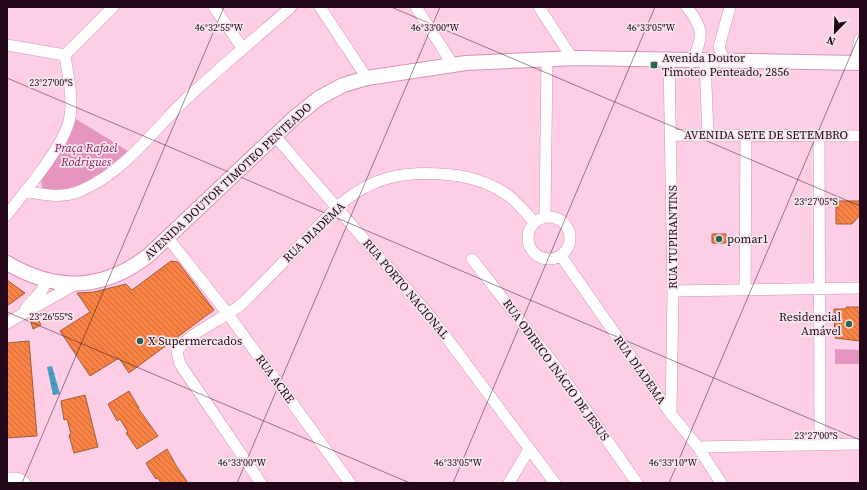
<svg xmlns="http://www.w3.org/2000/svg" width="867" height="490" viewBox="0 0 867 490" font-family="'Source Serif 4',serif">
	<defs>
		<pattern id="water-waves" width="16" height="10" patternUnits="userSpaceOnUse"><rect width="16" height="10" fill="#469ec0"/><path d="M0 5q4-4 8 0t8 0" fill="none" stroke="#3a7f9b"/></pattern>
		<pattern id="building-back-hatch" width="6" height="6" patternUnits="userSpaceOnUse"><rect width="6" height="6" fill="#f98345"/><path d="M-1 5l2 2M0 0l6 6M5-1l2 2" fill="none" stroke="#c96939"/></pattern>
	</defs>
	<rect width="100%" height="100%" fill="#fdcee6"/>
	<path fill="#e694c0" d="M76 119 128 151C104 172 76 196 42 188L41 180 69 139Z
		M835 349 860 350V364H835Z"/>
	<path fill="url(#water-waves)" d="M52 366 60 394 53 395 47 367Z"/>
	<path fill="url(#building-back-hatch)" stroke="#a15d3a" d="M836 201H860V215L852 224H836Z
		M712 234H726V243H712Z
		M171 261 178 262 214 310 129 373 119 358 90 376 60 331 90 312 77 293 94 292 126 284 132 290Z
		M7 280 25 293 7 306Z
		M846 307H860V341L835 338 834 309H846Z
		M36 315 41 325 33 329 30 319Z
		M29 341 37 436 7 438V343Z
		M129 391 139 408H138L158 436 137 449 126 433 128 432 120 419 117 421 108 404Z
		M85 395 98 447 74 453 69 435 71 434 67 419 64 420 61 401Z
		M167 449 177 467 188 483H161L158 478 156 479 150 470 146 463Z"/>
	<g fill="none" stroke-linecap="round" stroke-linejoin="round">
		<defs>
			<path id="minor" d="M214 7 243 49
				M320 7 367 78
				M416 7 453 65
				M539 7 572 58
				M687 7C703 28 704 36 693 59
				M7 45 65 55
				M65 55 113 7
				M669 59 673 291 671 414
				M705 60 708 135
				M724 60 719 47 730 7
				M855 63 860 39
				M672 135 860 136
				M275 136 431 317 555 483
				M819 136 820 444
				M25 191C45 195 63 199 82 190 123 173 152 132 184 101 219 68 256 38 291 7
				M7 215C25 191 59 152 68 125 75 103 68 77 65 55
				M545 216 547 59
				M528 238a21 21 0 1 1 42 0a21 21 0 1 1-42 0Z
				M168 238 228 314 350 483
				M561 256 671 414 698 447 721 483
				M472 259 551 360 637 483
				M745 289 746 135
				M673 291 860 288
				M25 310C30 300 48 291 44 280
				M7 323 74 285
				M698 447 860 444
				M7 478C14 478 20 477 25 483
				M261 483 180 364 177 352C185 334 227 318 244 302 267 279 289 256 312 233 327 217 342 200 362 189 385 175 414 172 441 174 465 175 489 182 509 196 518 203 526 213 534 222
				M509 483 529 449"/>
			<path id="major" d="M7 263C56 292 103 291 149 255L295 117 319 98 343 85 367 78 466 63 577 58 860 63"/>
		</defs>
		<use href="#minor" stroke="#d990b7" stroke-width="12"/>
		<use href="#major" stroke="#d990b7" stroke-width="16"/>
		<use href="#minor" stroke="#fff" stroke-width="11"/>
		<use href="#major" stroke="#fff" stroke-width="14"/>
	</g>
	<path fill="none" stroke="#210717" stroke-width="1" stroke-opacity="0.45" d="M391 7 860 206M7 10 8 7M7 78 860 440M7 312 410 483M22 483 224 7M237 483 440 7M453 483 655 7M669 483 860 33"/>
	<g fill="#29654f" stroke="#f6e6ed" stroke-width="1.5">
		<rect x="650" y="61" width="8" height="8" rx="2"/>
		<circle cx="719" cy="239" r="4"/>
		<circle cx="849" cy="324" r="4"/>
		<circle cx="140" cy="341" r="4"/>
	</g>
	<g text-anchor="middle" stroke-width="3.5" stroke-linejoin="round" paint-order="stroke">
		<g font-size="12" fill="#210717" stroke="#f6e6ed" text-anchor="start">
			<text x="662" y="62">Avenida Doutor<tspan x="662" dy="14">Timoteo Penteado, 2856</tspan></text>
			<text x="727" y="243">pomar1</text>
			<text x="841" y="321" text-anchor="end">Residencial<tspan x="841" dy="14">Amável</tspan></text>
			<text x="148" y="345">X Supermercados</text>
		</g>
		<g font-size="12" fill="#210717" stroke="#f6e6ed">
			<text x="766" y="139">AVENIDA SETE DE SETEMBRO</text>
			<text transform="translate(228 181) rotate(-43)" y="4">AVENIDA DOUTOR TIMOTEO PENTEADO</text>
			<text transform="translate(314 232) rotate(-44)" y="4">RUA DIADEMA</text>
			<text transform="translate(673 237) rotate(-90)" y="4">RUA TUPIRANTINS</text>
			<text transform="translate(406 289) rotate(50)" y="4">RUA PORTO NACIONAL</text>
			<text transform="translate(556 370) rotate(54)" y="4">RUA ODIRICO INÁCIO DE JESUS</text>
			<text transform="translate(640 370) rotate(55)" y="4">RUA DIADEMA</text>
			<text transform="translate(275 379) rotate(54)" y="4">RUA ACRE</text>
		</g>
		<g font-size="12" font-style="italic" fill="#881f62" stroke="#f6e6ed">
			<text x="86" y="152">Praça Rafael<tspan x="86" dy="14">Rodrigues</tspan></text>
		</g>
	</g>
	<g font-size="10" text-anchor="middle" fill="#210717" stroke="#f6e6ed" stroke-width="3.5" stroke-linejoin="round" paint-order="stroke">
		<text x="219" y="31">46°32'55"W</text>
		<text x="435" y="31">46°33'00"W</text>
		<text x="651" y="31">46°33'05"W</text>
		<text x="51" y="86">23°27'00"S</text>
		<text x="816" y="205">23°27'05"S</text>
		<text x="51" y="320">23°26'55"S</text>
		<text x="816" y="439">23°27'00"S</text>
		<text x="242" y="466">46°33'00"W</text>
		<text x="458" y="466">46°33'05"W</text>
		<text x="673" y="466">46°33'10"W</text>
	</g>
	<rect width="867" height="490" fill="none" stroke="#210717" stroke-width="16"/>
	<g transform="translate(835 32) rotate(203)" stroke="#f6e6ed" stroke-width="3" paint-order="stroke">
	<path d="M0-3L7 15L0 10L-7 15Z" fill="#210717"/>
	<text y="-6" font-size="11" font-weight="bold" text-anchor="middle" fill="#210717">N</text>
	</g>
</svg>
